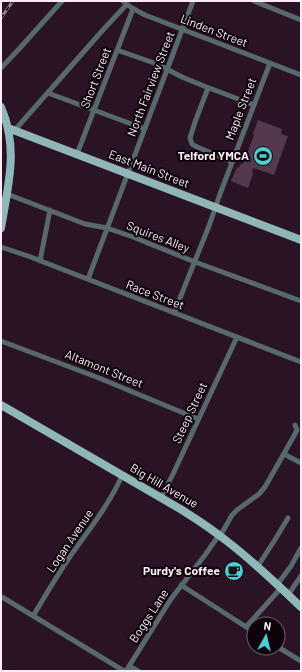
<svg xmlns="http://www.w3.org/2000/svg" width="302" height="672" viewBox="0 0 302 672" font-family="Barlow,sans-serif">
	<rect width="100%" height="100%" fill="#2b1326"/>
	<path fill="#54384d" d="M258 120 282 129 281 134 288 136 274 175 253 168 252 172 253 173 248 188 231 181 237 167 239 168 241 163 243 164 254 135 253 134Z"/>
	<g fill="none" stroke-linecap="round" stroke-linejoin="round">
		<path stroke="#57696a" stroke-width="5" d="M123 1 132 8 145 15 301 75
			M254 1 301 20
			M117 50 157 64 182 77 204 86 254 105
			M1 68 19 49 62 1
			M208 88 195 122 190 138 192 144 195 146 232 162
			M48 93 145 129
			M14 131 102 31 127 4
			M77 154 133 9
			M7 194 85 224 107 228 133 237 195 262 301 301
			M1 247 28 256 301 362
			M40 261 50 210
			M88 279 193 1
			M174 313 209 226 220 194 270 63
			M1 341 99 378 198 419
			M284 454 301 463
			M161 498 173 474 237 337
			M258 566 276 538 288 518
			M181 585 254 632
			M277 585 291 566 301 548
			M288 595 301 576
			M2 597 124 671
			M33 616C47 593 60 570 76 548 93 525 110 502 122 476
			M246 627 281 588
			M278 647 301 661
			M129 666 138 671
			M126 671 171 599 205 555 219 535 223 531 232 515 237 510 259 494 265 487 295 434 297 430 295 425"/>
		<path stroke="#90b7b8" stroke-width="8" d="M1 107C19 149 8 185 1 228
			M8 128 301 240
			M1 405 182 510C198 520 213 530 228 542 254 562 277 584 301 607"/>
		<defs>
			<path id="rail" d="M1 18 13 1"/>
		</defs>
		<use href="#rail" stroke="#998594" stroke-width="3"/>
		<use href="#rail" stroke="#0d040b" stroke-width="1.5" stroke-dasharray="4.5" stroke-linecap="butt"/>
	</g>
	<defs>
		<symbol id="stadium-disc" viewBox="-11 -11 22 22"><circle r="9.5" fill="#51ccd2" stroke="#0d040b"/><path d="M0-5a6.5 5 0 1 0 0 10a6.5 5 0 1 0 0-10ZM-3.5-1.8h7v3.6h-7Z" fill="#111"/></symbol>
		<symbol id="cafe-disc" viewBox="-11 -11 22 22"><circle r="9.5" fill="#51ccd2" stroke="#0d040b"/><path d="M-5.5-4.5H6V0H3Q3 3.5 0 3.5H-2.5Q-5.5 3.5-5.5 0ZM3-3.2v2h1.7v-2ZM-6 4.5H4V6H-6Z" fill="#111"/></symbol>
	</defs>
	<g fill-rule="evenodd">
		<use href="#stadium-disc" x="252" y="145" width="22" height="22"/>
		<use href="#cafe-disc" x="223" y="560" width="22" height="22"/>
	</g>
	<g text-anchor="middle" stroke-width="4" stroke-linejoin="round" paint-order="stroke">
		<g font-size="12" fill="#fdecf8" stroke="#0d040b">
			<text transform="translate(214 31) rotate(21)" y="4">Linden Street</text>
			<text transform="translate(96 78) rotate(-69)" y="4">Short Street</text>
			<text transform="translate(151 84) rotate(-69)" y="4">North Fairview Street</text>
			<text transform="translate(241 109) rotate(-69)" y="4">Maple Street</text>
			<text transform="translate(149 169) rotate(21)" y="4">East Main Street</text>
			<text transform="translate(158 237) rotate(21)" y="4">Squires Alley</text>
			<text transform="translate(155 295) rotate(21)" y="4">Race Street</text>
			<text transform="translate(104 369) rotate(22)" y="4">Altamont Street</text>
			<text transform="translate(190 413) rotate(-65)" y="4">Steep Street</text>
			<text transform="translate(164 486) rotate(30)" y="4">Big Hill Avenue</text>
			<text transform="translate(70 541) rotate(-56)" y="4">Logan Avenue</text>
			<text transform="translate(149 616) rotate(-57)" y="4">Boggs Lane</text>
		</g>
		<g font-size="12" font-weight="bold" fill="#fdecf8" stroke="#0d040b" text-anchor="end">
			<text x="249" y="160">Telford YMCA</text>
			<text x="220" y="575">Purdy's Coffee</text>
		</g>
	</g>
	<rect width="302" height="672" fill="none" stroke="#fdecf8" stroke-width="4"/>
	<g transform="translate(266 636) rotate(8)"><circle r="19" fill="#0d040b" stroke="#6d616a"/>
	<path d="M0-3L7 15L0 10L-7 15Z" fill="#51ccd2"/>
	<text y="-6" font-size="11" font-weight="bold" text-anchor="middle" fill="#fdecf8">N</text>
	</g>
</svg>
